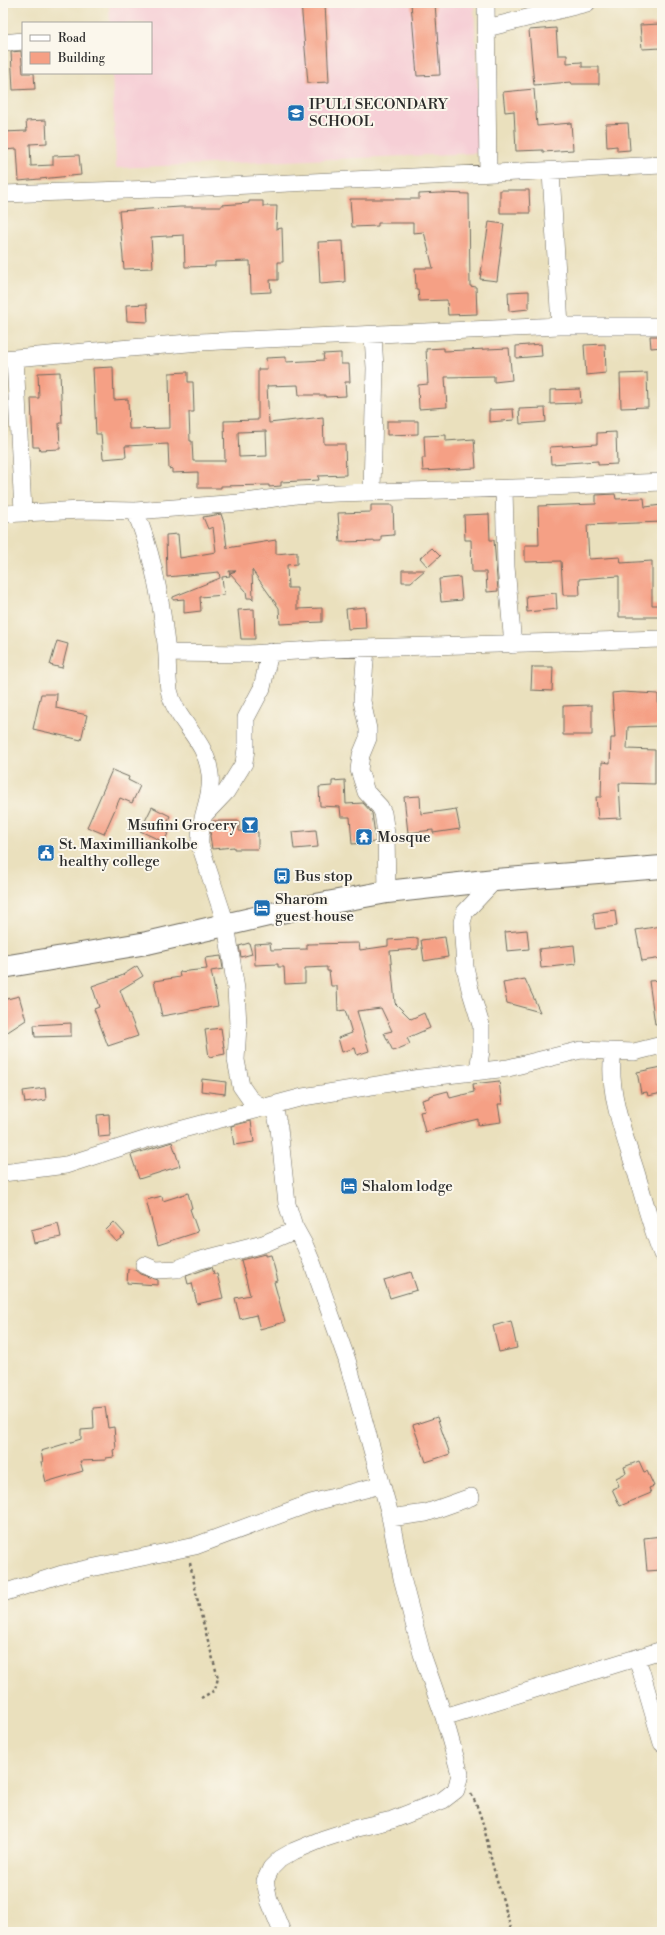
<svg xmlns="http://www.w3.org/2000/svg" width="665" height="1935" viewBox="0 0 665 1935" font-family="'Libre Bodoni',serif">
	<rect width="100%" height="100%" fill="#fbf7ec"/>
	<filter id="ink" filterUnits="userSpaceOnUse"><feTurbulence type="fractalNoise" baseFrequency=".025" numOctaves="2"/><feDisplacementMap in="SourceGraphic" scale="8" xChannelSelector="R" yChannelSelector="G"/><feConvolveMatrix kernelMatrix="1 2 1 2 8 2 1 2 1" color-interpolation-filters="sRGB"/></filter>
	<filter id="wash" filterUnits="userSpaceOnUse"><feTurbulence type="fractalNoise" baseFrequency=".012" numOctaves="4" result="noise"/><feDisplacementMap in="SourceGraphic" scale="16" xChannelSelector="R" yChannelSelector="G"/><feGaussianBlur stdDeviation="0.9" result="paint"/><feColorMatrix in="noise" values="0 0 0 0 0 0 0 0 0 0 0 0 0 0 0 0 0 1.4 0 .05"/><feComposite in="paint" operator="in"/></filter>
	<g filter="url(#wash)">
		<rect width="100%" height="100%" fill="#eae0bd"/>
		<path fill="#f6cfd6" d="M109 3H474L480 153 116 168 112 73H151V23H110Z"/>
		<g id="blocks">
			<path fill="#f5a085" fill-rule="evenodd" d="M301 3H325L329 82 308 83Z
				M411 3H435L440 75 417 76Z
				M660 24 661 48 642 49 640 25Z
				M556 28 558 55H567V63L582 62V67H599V84H571V82L534 85 529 30Z
				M21 51 23 73H34L35 89 13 90 11 52Z
				M534 89 537 126 571 123 573 150 543 152V150L516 151 514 111 505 112 503 92Z
				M46 120 47 143 30 144 31 166 53 165V156L79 155 81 175 19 181 17 149 3 150V132L27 131 26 121Z
				M628 123 630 150 617 151V146L607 147 606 124Z
				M500 190H529L530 213H500Z
				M440 193 469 194 470 286 476 287 477 314 448 315 447 300 419 301 418 289H416L415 268H433L424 232 413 233V223H378V226L352 227 350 199H419V194Z
				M249 201H263V206H277L276 229 282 228 283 262H278V280H270L271 292 251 293 250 261 215 262V266L185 267 184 235 151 237 153 268 124 269 119 211 180 207H221V205L249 203Z
				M489 222 504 224 497 281 480 279Z
				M343 241 345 282 320 284 318 242Z
				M529 291V309L509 311 508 292Z
				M147 304 148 322 127 321 126 305Z
				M650 336H662V347L651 348Z
				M541 344 542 356 516 358V346Z
				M605 344 606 373 586 375 584 345Z
				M444 348V351L509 348 512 380 494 382V376L445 377 447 407 419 409 418 385 428 384 426 349Z
				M341 353V364H349L350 382H345L346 396 325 397V395H299L298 385 267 386 269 423 323 417 324 444H345L346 475 318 476 319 480 281 482V486L269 487V485L221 486V488H198V472L172 473V468L169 469 168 444 125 446 126 457 103 459 101 434H96L93 368 113 367 114 400 128 399 129 429 170 428 169 373 188 372V382H193L194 412H189L190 441H192L193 461H225L224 421 258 420V369H267L266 358 286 357V362L324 360 323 354ZM266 431 267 456 239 457 238 432Z
				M60 372 62 423H59L60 449 40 450 39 447H33L31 398H39L38 373Z
				M647 373 648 407 621 408 620 374Z
				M580 389 581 403 550 404V390Z
				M545 408 546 422 520 424 519 409Z
				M513 409 514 420 489 422V410Z
				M387 421H418V434L387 435Z
				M616 432 617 464 598 465V461L551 464 550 447 597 444V433Z
				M446 435V441L474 439 476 468 423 471 422 458H425L424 436Z
				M615 494 616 499 644 498 645 507 662 505V522L587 525 589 559 620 557 621 563 652 561V605H662V617H619V576L579 579 580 595H563L561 561 525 562V545H539L538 506 596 504V495Z
				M371 505H393L394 535 381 536V541L340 542 338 513 371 512Z
				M221 514 224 523 227 548 276 540V554L297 552V564L287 565 288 588H297V609L322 608V622L280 624 279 608 252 570 253 600 251 598H247L246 591 230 573 236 571H229L230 576 222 577 224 595 200 597 201 611 184 613V599L173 600V597L220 578 219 572 167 577 166 535 178 534 180 558 216 552 213 527 208 529 203 517Z
				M489 514 490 540H494L498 591 487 592 486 572H472L471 540H465L464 515Z
				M432 548 440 556 428 567 420 558Z
				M402 570H425L411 582H402Z
				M460 577 462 600 441 602 439 579Z
				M556 593 557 609 527 612 526 596Z
				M365 607 366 628 348 629 346 609Z
				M254 609 255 639H241L238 610Z
				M57 641 68 644 62 668 50 665Z
				M532 667H553L552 691 531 690Z
				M622 692 658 694 659 726 628 727 627 749 655 750V784L619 783 621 818 598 819 596 797H601L602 762 610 763 611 738H615L612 693Z
				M41 694H57L56 708 87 715 81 740 33 729Z
				M592 705V735H563V706Z
				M112 770 129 777 128 780 140 786 132 803 120 798 104 834 87 827Z
				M345 780 346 804 363 803 372 813 376 842 352 844 350 817H341L340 807 320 806 319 787 332 786V781Z
				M420 796 421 814 456 809 460 829 433 833V830L408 833 404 797Z
				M152 807 170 816 165 827 170 829 164 842 140 831Z
				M213 821H239V831L258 832V849H234V847L212 849 210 836Z
				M316 830 318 847 294 849 292 832Z
				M615 910 617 926 595 929 593 913Z
				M661 926 662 958 642 961 636 930Z
				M527 930 529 949 507 951 505 932Z
				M445 937 448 957 424 961 421 940Z
				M418 938V949L390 951 395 1003 411 1019 424 1013 430 1028 407 1038 410 1044 393 1051 384 1033 392 1031 381 1008 357 1011 369 1051 357 1055 355 1048 342 1052 338 1038 352 1033 345 1010 338 1011 337 986H331L329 971H327V967L305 968V983L285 984 284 967H278V964L255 965 254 944 270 943 271 950 307 949V944L359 943 360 950 388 946V940Z
				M249 943 252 954 241 957 239 946Z
				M574 945 576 964 541 968 539 949Z
				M221 956 223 969 211 971 218 1006 162 1016 154 981 180 977 179 972 207 969 205 958Z
				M137 966 143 976 120 990 138 1036 108 1046 94 1009 99 1007 92 986 121 976Z
				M525 979 540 1012 507 1003 503 983Z
				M662 980V1023L655 1024 649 981Z
				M19 996 26 1020 3 1035V1000Z
				M71 1023V1036L35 1037 34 1025Z
				M221 1028 225 1054 209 1057 205 1030Z
				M662 1067V1093L648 1096 647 1092 641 1093 637 1072Z
				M202 1079 226 1082 225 1094 201 1091Z
				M499 1081 502 1104H498L501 1122 478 1125V1119L425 1132 420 1112 425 1111 422 1100 429 1098V1096L448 1091 450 1098 474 1092 473 1084Z
				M45 1088 46 1100 25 1103 23 1091Z
				M109 1114 110 1136 99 1137 97 1115Z
				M251 1121 254 1142 234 1145 231 1126Z
				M172 1142 180 1166 139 1179 131 1155Z
				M188 1193 192 1208 190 1209 198 1232 158 1245 146 1200 162 1196 163 1201Z
				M114 1222 125 1234 116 1241 106 1230Z
				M58 1223 61 1237 34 1243 31 1230Z
				M265 1254V1256L271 1255 278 1281 274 1282 285 1322 260 1329 256 1315 240 1319 235 1298 250 1295 241 1260Z
				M212 1267 214 1274H217L223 1298 197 1304 192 1283 188 1284 186 1276Z
				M128 1269 135 1270 140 1274 158 1280V1285L127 1283Z
				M411 1272 417 1290 390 1298 384 1280Z
				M511 1321 517 1348 499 1352 493 1326Z
				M105 1407 108 1428 114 1427 116 1449 113 1450 114 1457 106 1458V1460L80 1461 83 1471 46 1482 41 1462H43L41 1451 81 1439V1430L94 1429 93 1408Z
				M437 1417 450 1454 426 1462 413 1425Z
				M639 1461 644 1472 647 1471 654 1486 649 1488 651 1493 620 1506 612 1489 619 1486 616 1478 626 1473 624 1467Z
				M662 1536V1570L647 1571 644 1538Z"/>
		</g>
	</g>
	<g filter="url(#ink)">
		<use href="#blocks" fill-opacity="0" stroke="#6e6a5e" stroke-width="1"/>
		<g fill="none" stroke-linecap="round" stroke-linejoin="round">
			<defs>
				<path id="street" d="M486 3 488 173
					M487 28 587 3
					M3 43 23 41
					M551 172 560 326
					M3 194 186 188 662 165
					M3 359 200 342 560 326H662
					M15 359 23 511
					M504 489 506 567 513 645
					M372 491 375 368 373 336
					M135 511C153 553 161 599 166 644 168 659 167 675 169 690 176 723 206 738 210 774 213 798 198 820 200 845L226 924 236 989 238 1025 236 1060 241 1086 250 1099 257 1104 273 1110 276 1115 279 1128 287 1204 294 1226 305 1246 313 1265 347 1360 389 1511 402 1578 422 1654 444 1717 460 1774 456 1790 443 1800 392 1820 357 1828 323 1839 294 1851 280 1859 271 1868 265 1881 269 1900 282 1932
					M3 514 82 510 135 511 239 503 296 495 337 493 550 487 662 482
					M366 648 362 701 368 729V738L361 755 359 770 366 792 380 807 383 813 386 833 387 892
					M167 653 249 654 329 649 662 639
					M205 814 226 792 244 763 246 749V718L262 688 270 652
					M613 1052C607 1092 624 1134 636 1172 644 1199 651 1227 662 1254
					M478 1070 481 1051V1025L470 989 465 967 462 922 465 912 495 880
					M3 1173 66 1165 153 1137 303 1097 421 1078 508 1068 581 1050 634 1052 662 1045
					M144 1265 156 1270 177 1269 197 1261 263 1244 296 1230
					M390 1518 426 1513 471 1497
					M3 1593 62 1574 195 1546 311 1503 381 1485
					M636 1658 641 1671 662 1743
					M444 1717 662 1650"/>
				<path id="highway" d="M3 967 147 943 294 909 387 892 495 880 662 867"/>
			</defs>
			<use href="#street" stroke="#6e6a5e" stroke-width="18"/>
			<use href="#highway" stroke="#6e6a5e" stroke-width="24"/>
			<path stroke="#6e6a5e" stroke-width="2.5" stroke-dasharray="3 3" stroke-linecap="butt" d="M190 1563 199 1607 218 1678 215 1690 201 1698
				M471 1794C484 1817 487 1844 494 1870 500 1890 506 1911 512 1932"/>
			<use href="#street" stroke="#fff" stroke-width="17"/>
			<use href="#highway" stroke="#fff" stroke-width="22"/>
		</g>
	</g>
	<defs>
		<symbol id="school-square" viewBox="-11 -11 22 22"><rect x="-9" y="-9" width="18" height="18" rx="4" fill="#1f6fb2" stroke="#fbf7ec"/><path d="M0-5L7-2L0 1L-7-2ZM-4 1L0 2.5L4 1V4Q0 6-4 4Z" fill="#fff"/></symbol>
		<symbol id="bar-square" viewBox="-11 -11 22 22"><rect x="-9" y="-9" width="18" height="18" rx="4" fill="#1f6fb2" stroke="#fbf7ec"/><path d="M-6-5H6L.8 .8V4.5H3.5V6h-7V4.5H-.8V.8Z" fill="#fff"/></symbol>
		<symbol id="temple-square" viewBox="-11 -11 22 22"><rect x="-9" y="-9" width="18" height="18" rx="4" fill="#1f6fb2" stroke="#fbf7ec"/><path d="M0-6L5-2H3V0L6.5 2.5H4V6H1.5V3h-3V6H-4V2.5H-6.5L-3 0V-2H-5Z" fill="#fff"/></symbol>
		<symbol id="civic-square" viewBox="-11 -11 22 22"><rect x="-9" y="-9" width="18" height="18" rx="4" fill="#1f6fb2" stroke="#fbf7ec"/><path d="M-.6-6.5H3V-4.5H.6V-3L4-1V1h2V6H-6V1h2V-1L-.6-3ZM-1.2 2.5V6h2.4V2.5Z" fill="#fff"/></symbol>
		<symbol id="bus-square" viewBox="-11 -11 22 22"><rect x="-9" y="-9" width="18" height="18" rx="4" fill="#1f6fb2" stroke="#fbf7ec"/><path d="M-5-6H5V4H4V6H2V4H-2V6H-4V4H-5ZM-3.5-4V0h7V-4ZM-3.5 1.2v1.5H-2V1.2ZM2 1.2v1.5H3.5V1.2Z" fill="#fff"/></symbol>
		<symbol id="hotel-square" viewBox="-11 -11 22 22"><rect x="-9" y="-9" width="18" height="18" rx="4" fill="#1f6fb2" stroke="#fbf7ec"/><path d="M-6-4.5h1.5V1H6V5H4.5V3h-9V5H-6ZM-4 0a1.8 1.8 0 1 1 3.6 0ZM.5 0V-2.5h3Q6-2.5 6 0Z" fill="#fff"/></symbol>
	</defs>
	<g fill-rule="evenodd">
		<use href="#school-square" x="286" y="103" width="20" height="20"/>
		<use href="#bar-square" x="240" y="815" width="20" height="20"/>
		<use href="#temple-square" x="354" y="827" width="20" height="20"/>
		<use href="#civic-square" x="36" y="843" width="20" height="20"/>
		<use href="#bus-square" x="272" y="866" width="20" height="20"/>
		<use href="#hotel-square" x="252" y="898" width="20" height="20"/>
		<use href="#hotel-square" x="339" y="1176" width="20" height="20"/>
	</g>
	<g text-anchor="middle" stroke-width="4" stroke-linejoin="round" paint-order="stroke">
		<g font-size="15" fill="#2b2b2b" stroke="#fbf7ec" text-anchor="start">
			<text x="309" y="109">IPULI SECONDARY<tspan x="309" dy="17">SCHOOL</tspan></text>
			<text x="237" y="830" text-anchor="end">Msufini Grocery</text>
			<text x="377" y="842">Mosque</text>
			<text x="59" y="849">St. Maximilliankolbe<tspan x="59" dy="17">healthy college</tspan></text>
			<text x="295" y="881">Bus stop</text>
			<text x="275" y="904">Sharom<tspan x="275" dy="17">guest house</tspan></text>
			<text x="362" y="1191">Shalom lodge</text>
		</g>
	</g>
	<rect width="665" height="1935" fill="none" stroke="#fbf7ec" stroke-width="16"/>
	<rect x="22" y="22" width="130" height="52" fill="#fbf7ec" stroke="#a8a59f"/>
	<rect x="30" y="35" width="20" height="6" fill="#ffffff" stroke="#a8a59f"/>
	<text x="58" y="42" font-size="12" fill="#2b2b2b">Road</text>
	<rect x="30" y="52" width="20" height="12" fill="#f5a085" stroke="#a8a59f"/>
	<text x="58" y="62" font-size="12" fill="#2b2b2b">Building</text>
</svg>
